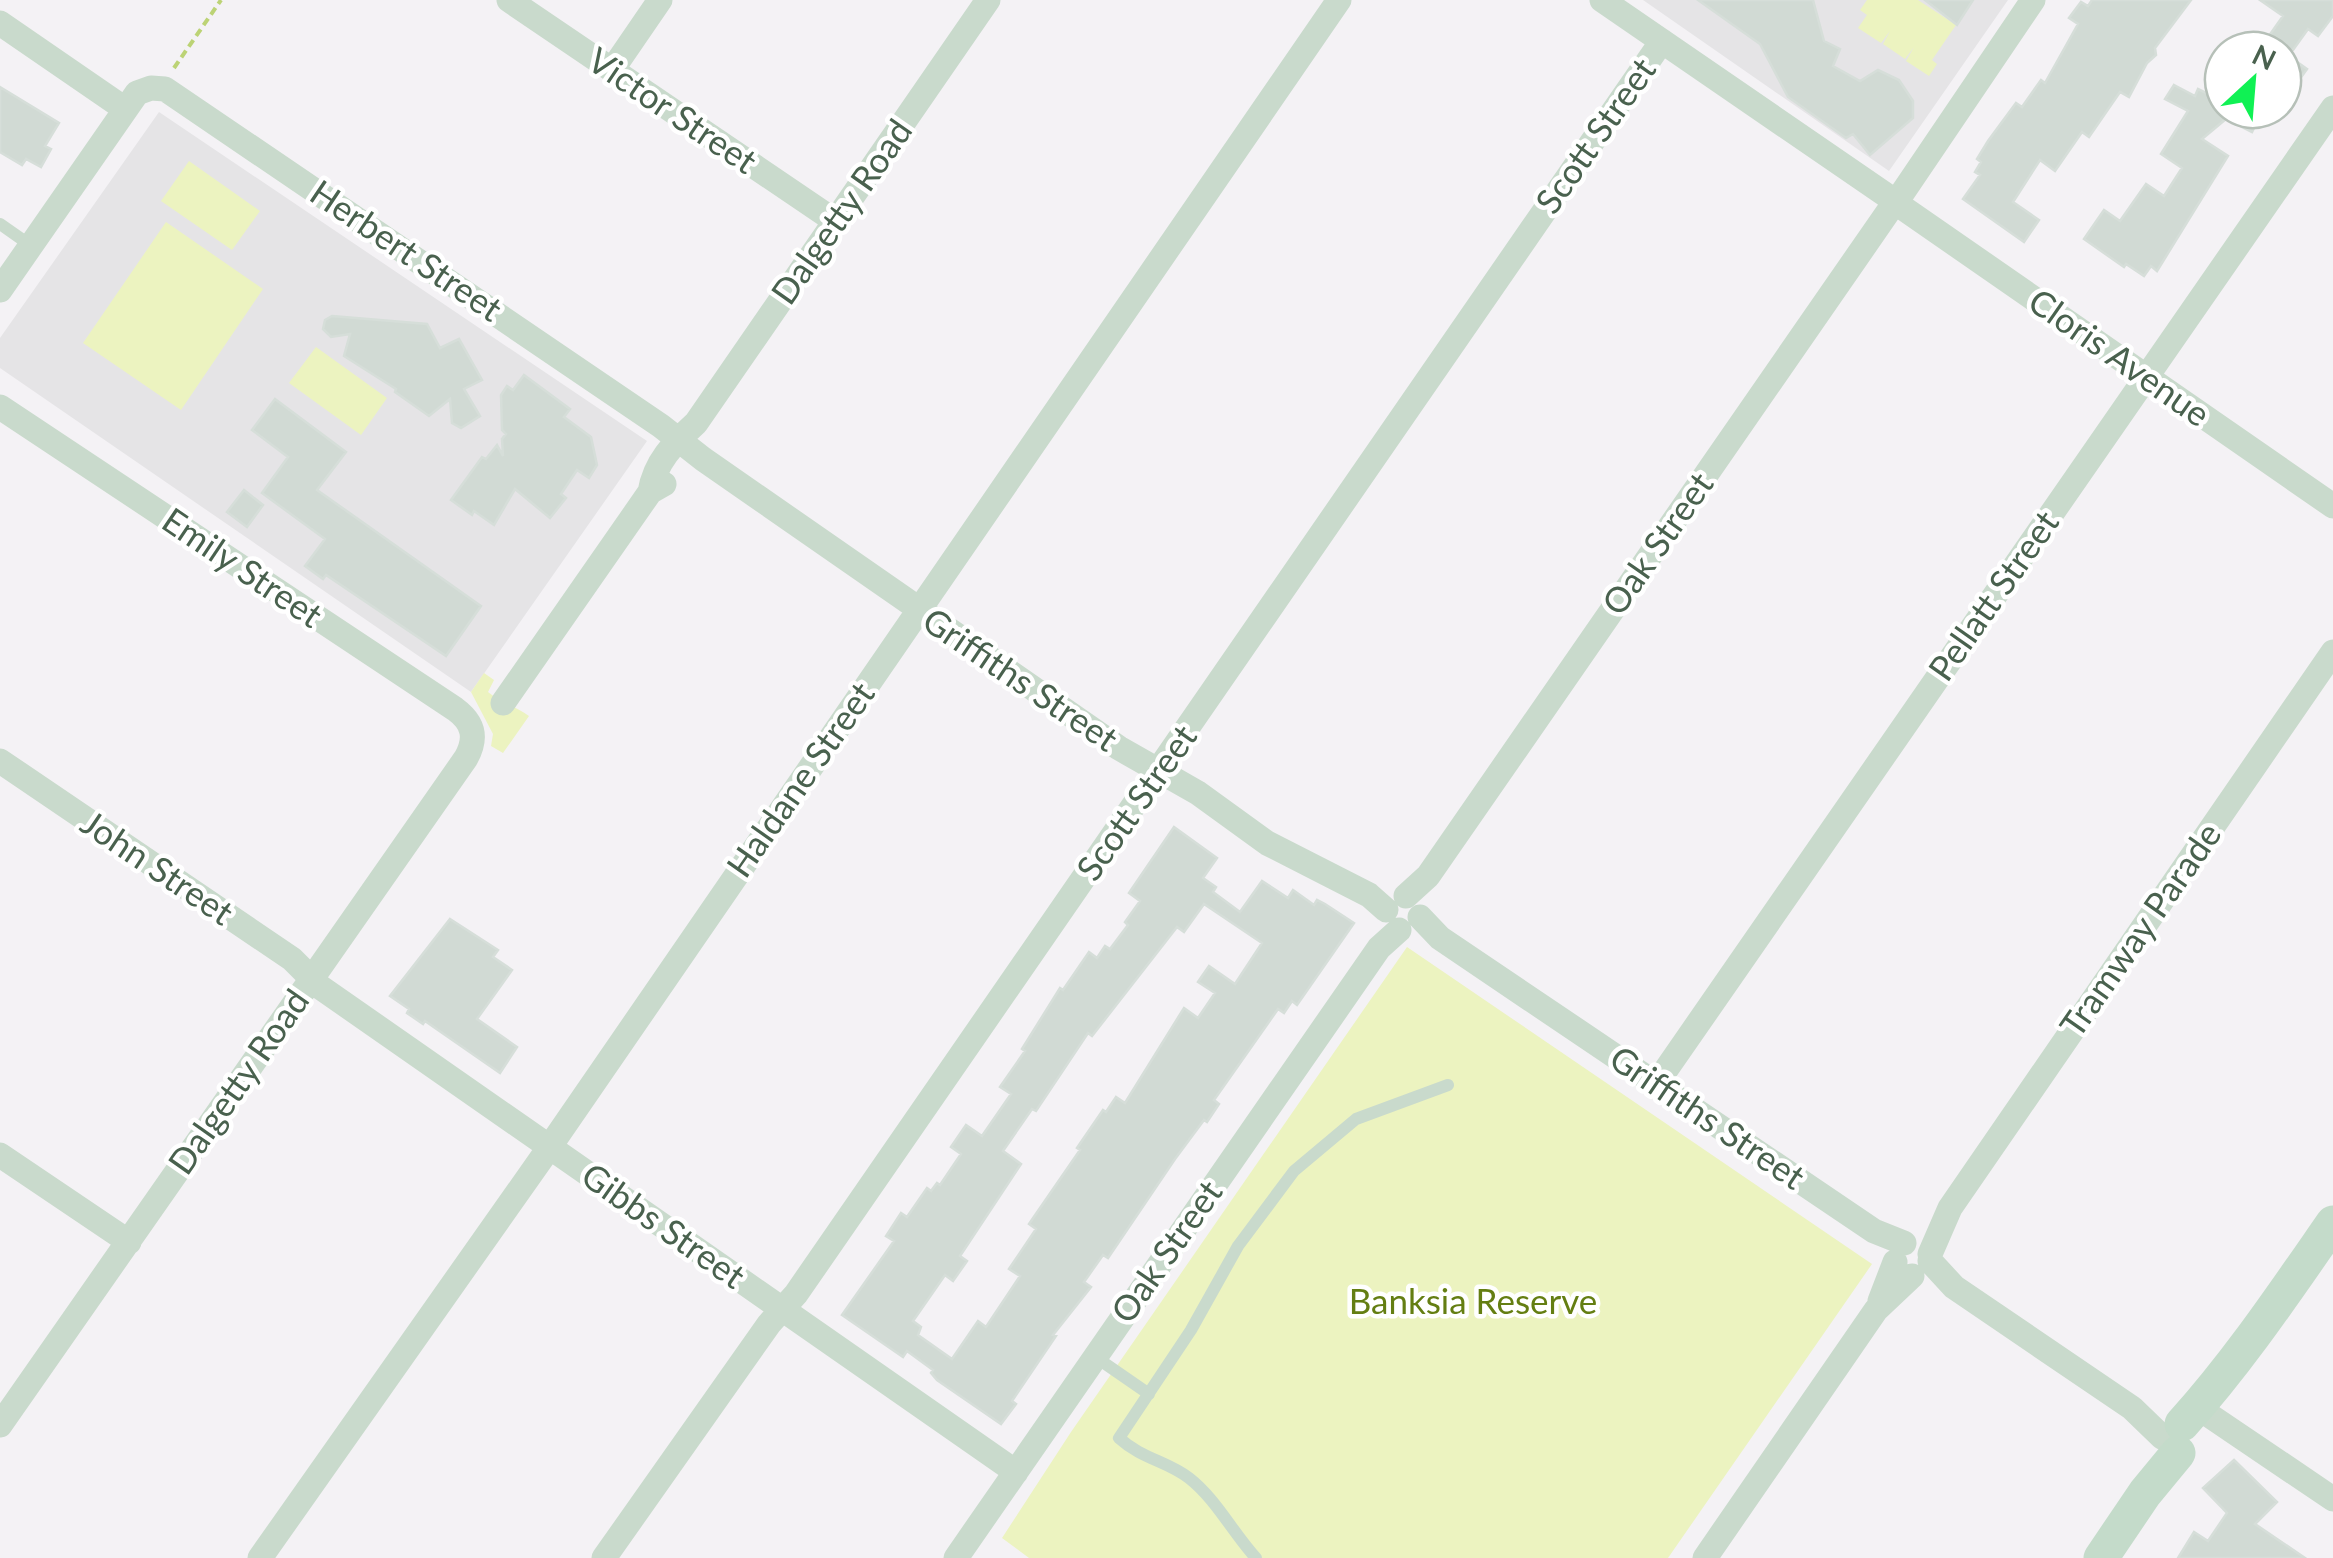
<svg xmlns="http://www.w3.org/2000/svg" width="2333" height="1558" viewBox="0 0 2333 1558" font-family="Lato,sans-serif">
	<rect width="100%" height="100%" fill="#f4f2f5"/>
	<path fill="#e5e4e6" d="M1643 0H2008L1889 171Z
		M159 112 647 441 471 692 0 368V338Z"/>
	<path fill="#ecf3c0" d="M1867 0H1918L1956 25 1932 60 1937 64 1929 76 1906 61 1914 47 1905 59 1883 44 1890 31 1881 43 1858 28 1867 15 1860 10Z
		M189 161 260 211 232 250 161 201Z
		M166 222 263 289 181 410 83 343Z
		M316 347 387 398 361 435 289 383Z
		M484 673 494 680 488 692C501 703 515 706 529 716L503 753 491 746 493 734 471 692Z
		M1407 947 1872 1264 1668 1558H1029L1002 1538 1071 1432Z"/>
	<path fill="#d1dad4" stroke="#d6ded9" stroke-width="2.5" fill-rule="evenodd" d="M1698 0H1813L1824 41 1840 49 1833 66 1860 81 1878 70 1899 80 1913 101V118L1870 155 1853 134 1846 138 1788 97 1760 44Z
		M1925 0H1973L1957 25Z
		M2092 0H2191L2155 48 2156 55 2147 63 2129 97 2120 92 2089 137 2082 132 2055 171 2040 160 2013 202 2039 220 2024 242 1963 199 1980 175 1975 172 1981 162 1977 159 1988 141 2016 103 2022 107 2041 80 2045 83 2078 24 2069 18 2081 2 2088 6Z
		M2260 0H2333V16L2318 36 2308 29 2293 50H2259L2283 16Z
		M2283 52 2307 69 2294 87 2283 80Z
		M2174 85 2195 96 2198 89 2223 101V110H2263L2252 132 2226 119 2202 139 2228 156 2157 271 2151 266 2144 276 2126 264 2124 267 2084 239 2104 210 2120 221 2146 184 2164 196 2182 168 2161 154 2188 111 2165 99Z
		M0 87 59 123 45 146 51 149 41 167 26 159 22 165 0 152Z
		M332 316 427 324 440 348 459 339 482 380 464 389 480 416 461 428 452 423 450 399 429 416 395 392 396 389 344 356 350 334 331 337 323 329 325 320Z
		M524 375 570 409 564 417 591 437 597 465 589 478 577 470 561 494 566 498 550 518 515 489 494 525 474 511 472 515 451 500 482 457 486 459 497 445 503 456 502 439 506 434 502 430 501 395 507 386 513 390Z
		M275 399 346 452 317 490 481 606 446 656 326 575 323 579 305 566 325 539 262 493 288 457 252 430Z
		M244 490 263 505 247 527 227 512Z
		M1174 827 1217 858 1203 878 1216 887 1213 892 1240 912 1262 881 1288 898 1293 890 1314 905 1317 900 1325 904 1354 923 1297 1005 1292 1001 1284 1013 1278 1009 1214 1100 1219 1104 1207 1122 1204 1120 1175 1159 1108 1258 1103 1255 1084 1282 1091 1287 1053 1335 1056 1336 1012 1401 1016 1404 1001 1424 937 1380 931 1373 933 1370 907 1351 903 1357 842 1315 894 1241 886 1236 901 1213 907 1217 927 1188 931 1191 937 1183 940 1185 961 1154 951 1147 966 1125 982 1136 1011 1094 1000 1087 1025 1051 1022 1049 1060 988 1063 990 1089 952 1097 958 1105 946 1110 949 1128 925 1125 922 1140 901 1129 893ZM1204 904 1262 943 1235 984 1209 966 1198 982 1215 993 1198 1018 1184 1008 1125 1103 1116 1097 1106 1112 1103 1110 1077 1148 1080 1150 1029 1224 1036 1229 1009 1269 1020 1276 986 1327 978 1321 952 1359 918 1335 921 1327 913 1321 945 1275 953 1281 967 1261 960 1256 1021 1164 1003 1151 1032 1109 1036 1111 1088 1033 1092 1036 1177 927 1184 932Z
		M450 919 498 950 493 957 512 970 477 1019 517 1047 500 1073 425 1021 423 1024 407 1013 409 1009 390 996Z
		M2234 1460 2277 1502 2255 1524 2305 1558H2178L2194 1532 2208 1541 2227 1513 2203 1488Z"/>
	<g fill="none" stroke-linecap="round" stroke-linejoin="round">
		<path stroke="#bcd375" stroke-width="4" stroke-dasharray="8 5" stroke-linecap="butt" d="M174 68 221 0"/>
		<path stroke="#c9dacc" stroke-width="12" d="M0 224 30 245
			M1094 1356 1149 1394
			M1256 1558C1233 1533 1216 1499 1189 1478 1167 1461 1142 1459 1119 1438L1191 1330 1238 1246 1294 1171 1356 1119 1448 1085"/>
		<path stroke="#c9dacc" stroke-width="25" d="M509 0 835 221
			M1602 0 1886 195
			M0 23 125 109
			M612 70 660 0
			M1903 192 2033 0
			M1906 210 2333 506
			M0 290 137 93 151 88 165 89 661 426 703 459 1119 748 1198 793 1267 843 1369 895 1386 910
			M0 407 455 709C474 723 477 738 466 758L0 1425
			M650 492C655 462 673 444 696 423L988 0
			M503 703 650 492 664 484
			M0 761 292 959 320 987 1016 1472
			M1406 896 1428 876 1888 212
			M1420 917 1440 938 1874 1231 1904 1243
			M1656 1084 2333 108
			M0 1155 129 1242
			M1930 1254 1950 1208 2333 652
			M1930 1261 1954 1287 2132 1408 2162 1437
			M1880 1301 1895 1262
			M2197 1407 2333 1499
			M260 1558 544 1155 1339 0
			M604 1558 769 1324 796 1294 1662 41
			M956 1558 1379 948 1399 930
			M1705 1558 1876 1310 1912 1276"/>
		<path stroke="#c4dbca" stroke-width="35" d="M2182 1424C2238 1362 2285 1292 2333 1223
			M2101 1558 2145 1493 2178 1453"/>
	</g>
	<g text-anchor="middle" stroke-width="9" stroke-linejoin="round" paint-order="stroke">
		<g font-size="35" fill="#49614e" stroke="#fff">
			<text transform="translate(672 111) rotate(34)" y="12">Victor Street</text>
			<text transform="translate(1596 136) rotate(-55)" y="12">Scott Street</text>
			<text transform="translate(842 212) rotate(-55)" y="12">Dalgetty Road</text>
			<text transform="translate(406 251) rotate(34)" y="12">Herbert Street</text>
			<text transform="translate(2119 358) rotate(35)" y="12">Cloris Avenue</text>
			<text transform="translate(1658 544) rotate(-55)" y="12">Oak Street</text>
			<text transform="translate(242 568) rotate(34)" y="12">Emily Street</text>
			<text transform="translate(1994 596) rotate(-55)" y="12">Pellatt Street</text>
			<text transform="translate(1020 680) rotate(34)" y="12">Griffiths Street</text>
			<text transform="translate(801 780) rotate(-55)" y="12">Haldane Street</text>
			<text transform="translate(1137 803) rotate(-55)" y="12">Scott Street</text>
			<text transform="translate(157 868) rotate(34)" y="12">John Street</text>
			<text transform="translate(2141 930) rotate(-55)" y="12">Tramway Parade</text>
			<text transform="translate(239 1082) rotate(-55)" y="12">Dalgetty Road</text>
			<text transform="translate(1707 1118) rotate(34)" y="12">Griffiths Street</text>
			<text transform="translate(663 1226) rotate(35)" y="12">Gibbs Street</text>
			<text transform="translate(1167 1252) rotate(-55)" y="12">Oak Street</text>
		</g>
		<g font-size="35" fill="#647e12" stroke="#fff">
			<text x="1473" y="1314">Banksia Reserve</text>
		</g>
	</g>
	<g transform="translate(2253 80) rotate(26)"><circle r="48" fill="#ffffff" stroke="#b6c0b8" stroke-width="2.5"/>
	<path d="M0-8L18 38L0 25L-18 38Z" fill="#10f154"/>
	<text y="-15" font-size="28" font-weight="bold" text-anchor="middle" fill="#49614e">N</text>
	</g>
</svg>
